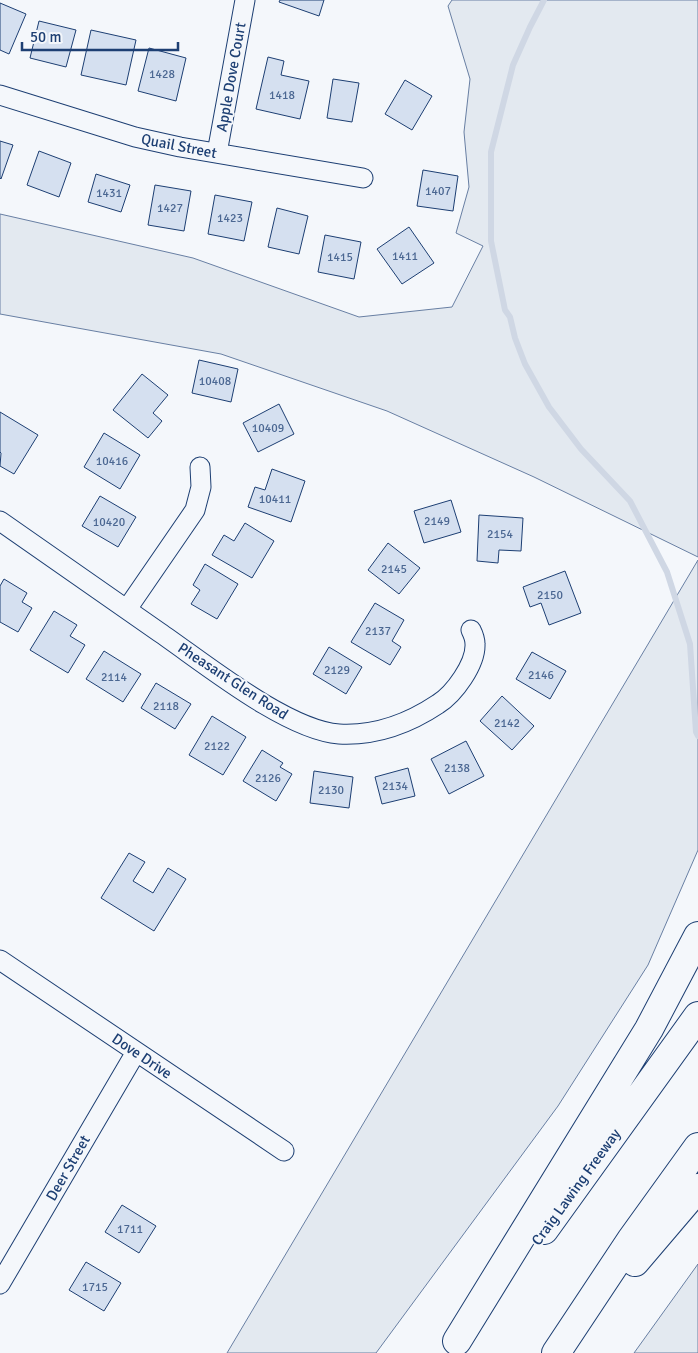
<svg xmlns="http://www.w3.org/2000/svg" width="698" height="1353" viewBox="0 0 698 1353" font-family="Signika,sans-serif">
	<rect width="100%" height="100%" fill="#f4f7fb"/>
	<path fill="#e3e9f0" stroke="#687fa3" d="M452 0H698V557L534 477 387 411 221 354 0 314V214L193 258 359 317 452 307 483 246 456 233 469 187 464 132 470 79 448 6Z
		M698 560V850L648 965 558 1106 376 1353H227Z
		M698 1264V1353H634Z"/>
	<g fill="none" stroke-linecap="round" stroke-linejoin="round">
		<path stroke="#cfd7e4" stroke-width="6" d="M544 0 530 27 513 65 491 152V241L505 310 510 317 515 338 525 364 549 407 581 449 630 501 667 572 690 644 696 732 698 736"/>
	</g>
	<path fill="#d5e0f0" stroke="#1d3f73" d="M280 0H324L319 16 279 2Z
		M0 3 26 14 9 54 0 50Z
		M39 21 76 30 66 67 30 58Z
		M91 30 136 40 126 85 81 75Z
		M149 48 186 58 176 101 138 91Z
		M268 57 284 61 281 75 309 81 300 119 256 109Z
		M333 79 359 83 352 122 327 118Z
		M405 80 432 96 412 130 385 114Z
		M0 141 13 145 1 179 0 178Z
		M39 151 71 163 59 197 27 185Z
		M423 170 458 176 453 211 417 206Z
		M96 174 130 185 121 212 88 202Z
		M155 185 191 191 184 231 148 225Z
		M215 195 252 202 244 241 208 234Z
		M277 208 308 216 299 254 268 247Z
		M409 227 434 263 402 284 377 249Z
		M325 235 361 242 354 279 318 272Z
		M199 360 238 369 231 402 192 393Z
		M142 374 168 395 153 413 162 421 148 438 113 410Z
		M279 404 294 434 258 452 243 423Z
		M0 412 38 435 14 474 0 466 1 453 0 452Z
		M104 433 140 455 120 489 84 467Z
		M272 469 305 481 291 522 248 507 255 487 265 490Z
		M100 496 136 517 118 547 82 526Z
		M451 500 461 532 424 543 414 511Z
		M479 515 523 518 521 551 499 550 498 563 477 561Z
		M245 523 274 541 252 578 212 555 224 535 234 541Z
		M388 543 420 568 399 594 368 570Z
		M205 564 238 584 217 619 191 604 200 590 193 585Z
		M565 571 581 613 549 625 541 603 530 607 523 587Z
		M4 579 27 593 22 602 32 608 18 632 0 622V586Z
		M375 603 404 620 392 641 401 647 390 665 351 642Z
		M54 611 77 625 70 636 85 645 68 673 30 650Z
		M329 647 362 667 346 694 313 674Z
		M104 651 141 674 123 702 86 679Z
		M532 652 566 671 550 699 516 679Z
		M156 683 191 704 175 729 141 708Z
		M502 696 534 726 512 750 480 721Z
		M212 716 246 737 223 775 189 755Z
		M466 741 484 776 449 794 431 759Z
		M262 750 283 763 280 767 292 774 276 801 243 781Z
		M408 768 415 796 382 804 375 777Z
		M314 771 353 777 349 808 310 803Z
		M129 853 145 862 133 881 153 893 168 868 186 879 154 931 101 898Z
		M122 1205 156 1226 139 1253 105 1232Z
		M86 1262 121 1283 104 1311 69 1290Z"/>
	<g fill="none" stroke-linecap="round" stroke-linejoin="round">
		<defs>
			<path id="minor" d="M0 95 135 137 180 147 363 178
				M217 153 245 0
				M0 521C53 558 106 595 159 632 203 662 286 730 339 734 375 736 408 724 438 704 454 694 476 664 475 644 475 640 473 634 471 630
				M127 609 195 510 201 487 200 467
				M0 960 284 1151
				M0 1284 136 1052"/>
			<path id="motorway" d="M544 1230 698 1016
				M635 1262 698 1188
				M457 1341 649 1029 698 936
				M556 1353 631 1240 698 1147"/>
		</defs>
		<use href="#minor" stroke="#1d3f73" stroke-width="21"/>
		<use href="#motorway" stroke="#1d3f73" stroke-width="30"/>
		<use href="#minor" stroke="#f4f7fb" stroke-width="19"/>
		<use href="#motorway" stroke="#f4f7fb" stroke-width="28"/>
	</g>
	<g text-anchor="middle" stroke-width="4" stroke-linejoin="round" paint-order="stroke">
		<g font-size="12" fill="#4b6792">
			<text x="162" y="78">1428</text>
			<text x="282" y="99">1418</text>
			<text x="438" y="195">1407</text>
			<text x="109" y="197">1431</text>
			<text x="170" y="212">1427</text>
			<text x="230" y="222">1423</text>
			<text x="405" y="260">1411</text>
			<text x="340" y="261">1415</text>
			<text x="215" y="385">10408</text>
			<text x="268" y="432">10409</text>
			<text x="112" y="465">10416</text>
			<text x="275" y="503">10411</text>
			<text x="437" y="525">2149</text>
			<text x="109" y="526">10420</text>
			<text x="500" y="538">2154</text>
			<text x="394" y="573">2145</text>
			<text x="550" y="599">2150</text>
			<text x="378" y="635">2137</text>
			<text x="337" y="674">2129</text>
			<text x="541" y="679">2146</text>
			<text x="114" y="681">2114</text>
			<text x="166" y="710">2118</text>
			<text x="507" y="727">2142</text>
			<text x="217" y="750">2122</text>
			<text x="457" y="772">2138</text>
			<text x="268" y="782">2126</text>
			<text x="395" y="790">2134</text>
			<text x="331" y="794">2130</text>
			<text x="130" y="1233">1711</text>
			<text x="95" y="1291">1715</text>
		</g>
		<g font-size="15" fill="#1d3f73" stroke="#f4f7fb">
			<text transform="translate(231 77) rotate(-80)" y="5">Apple Dove Court</text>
			<text transform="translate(179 146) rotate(11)" y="5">Quail Street</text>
			<text transform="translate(233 681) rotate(33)" y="5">Pheasant Glen Road</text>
			<text transform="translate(142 1056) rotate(34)" y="5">Dove Drive</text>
			<text transform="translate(68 1168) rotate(-60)" y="5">Deer Street</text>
			<text transform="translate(576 1187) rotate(-54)" y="5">Craig Lawing Freeway</text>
		</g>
	</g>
	<path d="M22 42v8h156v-8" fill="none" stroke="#1d3f73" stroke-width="2.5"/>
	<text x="30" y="42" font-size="15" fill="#1d3f73" stroke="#f4f7fb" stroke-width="4" paint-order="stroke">50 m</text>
</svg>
